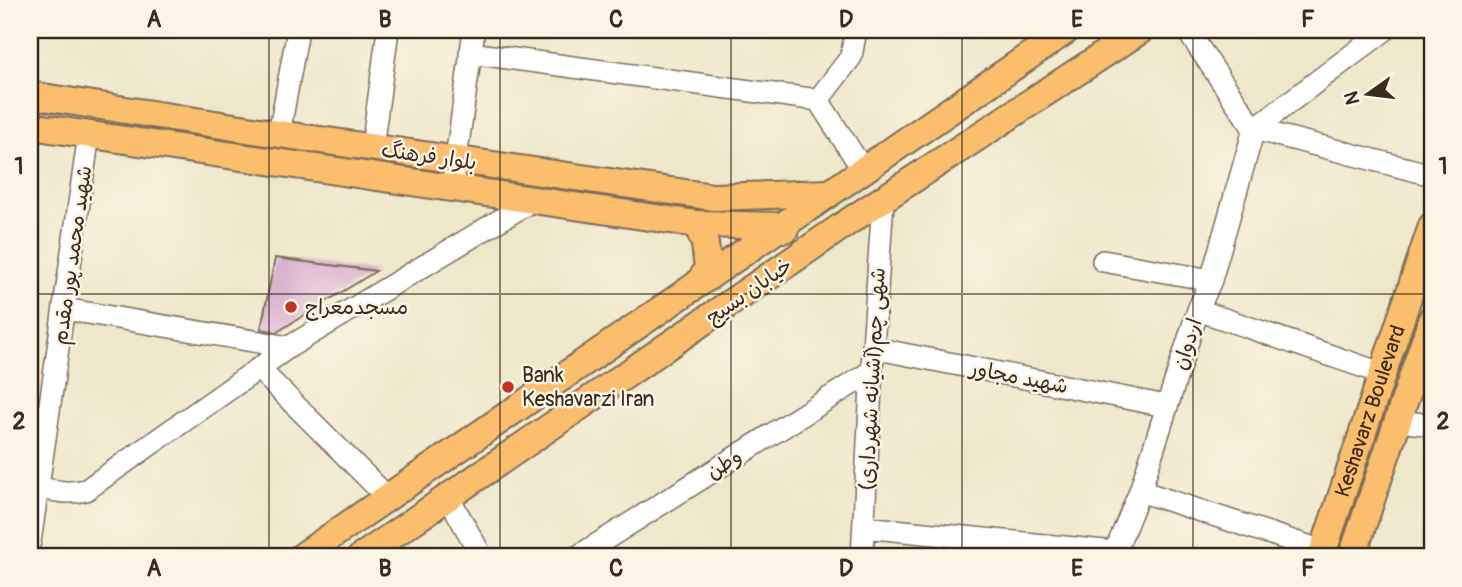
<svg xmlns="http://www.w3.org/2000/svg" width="1462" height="587" viewBox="0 0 1462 587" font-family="Pangolin,'Playpen Sans Arabic',sans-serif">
	<rect width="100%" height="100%" fill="#fcf5e5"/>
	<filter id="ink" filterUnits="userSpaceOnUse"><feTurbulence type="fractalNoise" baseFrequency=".0143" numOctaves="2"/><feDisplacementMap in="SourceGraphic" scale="14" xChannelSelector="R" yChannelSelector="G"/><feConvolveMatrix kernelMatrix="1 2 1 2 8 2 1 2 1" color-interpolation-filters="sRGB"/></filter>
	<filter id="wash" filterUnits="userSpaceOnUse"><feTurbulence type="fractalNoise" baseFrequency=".00686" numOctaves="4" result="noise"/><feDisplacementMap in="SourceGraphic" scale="28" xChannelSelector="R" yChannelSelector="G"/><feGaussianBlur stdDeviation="1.57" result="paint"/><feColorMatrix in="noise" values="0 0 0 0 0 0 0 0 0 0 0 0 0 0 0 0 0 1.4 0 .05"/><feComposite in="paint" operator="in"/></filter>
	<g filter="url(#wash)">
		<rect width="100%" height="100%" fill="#eee7ca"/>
		<g id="blocks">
			<path fill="#d6a9cc" d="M275 258 376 271 277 332 261 329Z"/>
		</g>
	</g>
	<g filter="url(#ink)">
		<use href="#blocks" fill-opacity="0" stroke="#7a6c5a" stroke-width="2"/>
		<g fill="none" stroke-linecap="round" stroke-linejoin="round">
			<defs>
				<path id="minor" d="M856 30 851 57 818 100 863 170
					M1187 30 1254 129 1432 175
					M470 53 818 100
					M1254 129 1385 30
					M279 134 298 30
					M372 148 388 30
					M454 173 474 30
					M1103 261 1211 280
					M64 309 289 347
					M1198 310 1381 373
					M873 348 1166 406
					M259 369 388 498
					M1398 421 1432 425
					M39 488C55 491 69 494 86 490L289 347 535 199
					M1140 491 1323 551
					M449 498 482 557
					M864 527 1115 552
					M30 542 89 134
					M577 557 872 371
					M862 557 873 348 883 201
					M1113 557 1140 491 1198 310 1211 280 1254 129"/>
				<g id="major">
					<path d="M30 95 279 134 713 197 830 193"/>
					<path d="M30 126 697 224 783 226 785 229"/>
					<path d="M697 224 705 244 708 269 698 284"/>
					<path d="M301 557 1067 30"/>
					<path d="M361 557 848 222 1141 30"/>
					<path id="s1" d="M1321 557 1432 226"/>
					<path d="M1352 557 1432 319"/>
				</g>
			</defs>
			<use href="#minor" stroke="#7a6c5a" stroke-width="24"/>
			<use href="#major" stroke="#7a6c5a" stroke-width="30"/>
			<use href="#minor" stroke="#fff" stroke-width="21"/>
			<use href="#major" stroke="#fabe6d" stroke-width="26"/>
		</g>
	</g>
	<path fill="none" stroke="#3b2a1e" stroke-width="2" stroke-opacity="0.55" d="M269 30V557M500 30V557M731 30V557M962 30V557M1193 30V557M30 294H1432"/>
	<g fill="#c8321e" stroke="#fcf5e5" stroke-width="2.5">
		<circle cx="291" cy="307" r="7"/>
		<circle cx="508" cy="387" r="7"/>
	</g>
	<g text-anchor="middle" stroke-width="5" stroke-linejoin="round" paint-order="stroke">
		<g font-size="21" fill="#3b2a1e" stroke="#fcf5e5">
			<text transform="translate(429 156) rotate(8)" y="7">بلوار فرهنگ</text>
			<text transform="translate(72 255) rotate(-82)" y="7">شهید محمد پور مقدم</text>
			<text transform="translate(749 291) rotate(-35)" y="7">خیابان بسیج</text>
			<text transform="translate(1187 344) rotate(-72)" y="7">اردوان</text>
			<text transform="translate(1019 377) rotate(11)" y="7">شهید مجاور</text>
			<text transform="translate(872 379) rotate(-87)" y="7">شهی چم(آشیانه شهرداری)</text>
			<text dy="7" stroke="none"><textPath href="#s1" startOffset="154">Keshavarz Boulevard</textPath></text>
			<text transform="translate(724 464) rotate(-32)" y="7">وطن</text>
		</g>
		<g font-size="21" fill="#3b2a1e" stroke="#fcf5e5" text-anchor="start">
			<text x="305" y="314">مسجدمعراج</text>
			<text x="522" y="382">Bank<tspan x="522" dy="24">Keshavarzi Iran</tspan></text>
		</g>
	</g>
	<rect width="1462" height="587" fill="none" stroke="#fcf5e5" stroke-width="77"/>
	<g transform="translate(1368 94) rotate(256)" stroke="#fcf5e5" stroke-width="5" paint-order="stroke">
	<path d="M0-5L12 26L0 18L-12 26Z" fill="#3b2a1e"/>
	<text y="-10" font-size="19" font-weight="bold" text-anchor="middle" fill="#3b2a1e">N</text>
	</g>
	<rect x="38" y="38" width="1386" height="510" fill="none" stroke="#3b2a1e" stroke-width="2.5"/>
	<g font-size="23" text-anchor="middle" font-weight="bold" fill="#3b2a1e">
		<text x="154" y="27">A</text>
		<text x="385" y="27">B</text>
		<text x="616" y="27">C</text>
		<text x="846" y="27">D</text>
		<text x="1077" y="27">E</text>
		<text x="1308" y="27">F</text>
		<text x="19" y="174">1</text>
		<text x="1443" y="174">1</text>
		<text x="19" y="429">2</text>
		<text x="1443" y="429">2</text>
		<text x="154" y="576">A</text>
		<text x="385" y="576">B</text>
		<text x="616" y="576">C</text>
		<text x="846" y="576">D</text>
		<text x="1077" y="576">E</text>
		<text x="1308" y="576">F</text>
	</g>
</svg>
